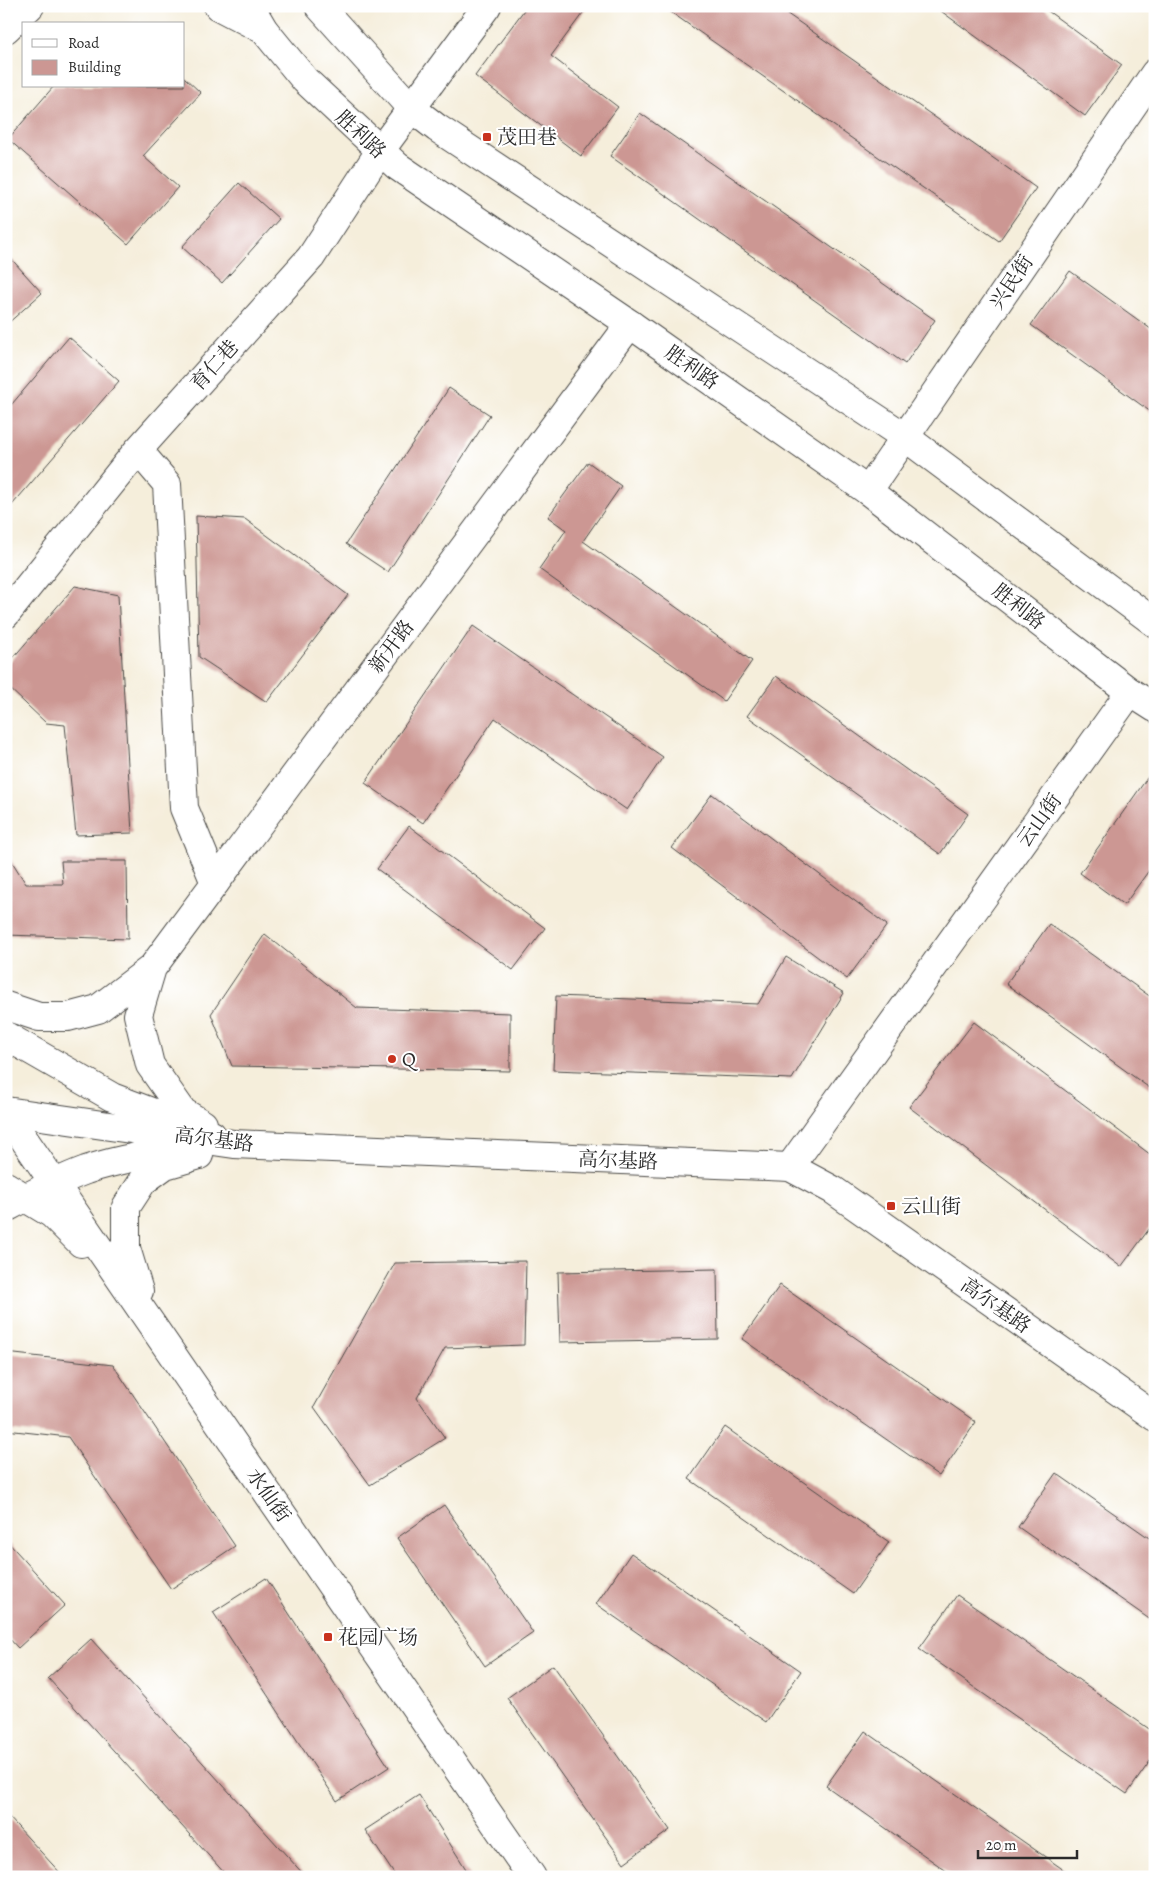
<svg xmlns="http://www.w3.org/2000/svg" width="1161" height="1883" viewBox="0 0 1161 1883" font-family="Alegreya,'Noto Serif SC',serif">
	<rect width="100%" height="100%" fill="#fff"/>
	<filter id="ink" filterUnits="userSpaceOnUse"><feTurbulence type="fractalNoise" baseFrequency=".02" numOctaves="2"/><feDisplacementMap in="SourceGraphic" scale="10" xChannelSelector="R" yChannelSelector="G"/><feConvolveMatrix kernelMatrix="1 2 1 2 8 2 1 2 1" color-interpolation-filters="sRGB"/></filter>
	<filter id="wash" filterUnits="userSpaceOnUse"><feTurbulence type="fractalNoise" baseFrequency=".0096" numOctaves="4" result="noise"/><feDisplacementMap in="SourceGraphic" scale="20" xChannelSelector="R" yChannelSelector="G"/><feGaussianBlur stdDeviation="1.12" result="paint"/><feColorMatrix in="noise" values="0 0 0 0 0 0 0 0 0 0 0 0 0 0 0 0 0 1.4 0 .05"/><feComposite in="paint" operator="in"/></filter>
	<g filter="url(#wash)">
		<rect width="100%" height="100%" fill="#f5eedb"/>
		<g id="blocks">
			<path fill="#cc9793" d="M527 6H588L551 56 618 107 581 156 475 76Z
				M662 6H776L1036 188 999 241Z
				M934 6H1041L1122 65 1085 116Z
				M184 77 201 93 143 156 178 187 128 244 8 139 54 86H184Z
				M640 113 935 320 905 364 610 156Z
				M239 183 279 219 222 283 182 247Z
				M6 253 42 293 6 325Z
				M1070 271 1155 332V415L1031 325Z
				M69 337 119 381 6 512V411Z
				M449 388 490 415 388 572 346 544Z
				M588 462 621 486 583 541 752 661 724 701 539 569 566 530 548 517Z
				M196 516 245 519 348 595 267 702 199 657Z
				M75 586 118 595 132 833 76 835 65 725 46 723 6 685V666Z
				M473 626 663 757 627 810 495 718 423 823 365 783Z
				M776 676 968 814 940 854 747 716Z
				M1155 767V862L1124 905 1080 873Z
				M712 794 887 925 847 979 672 848Z
				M409 826 545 928 513 970 377 869Z
				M6 852 26 884H63L61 861H127L128 939 6 935Z
				M1049 924 1155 1000V1092L1006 984Z
				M265 934 357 1008 510 1013V1071L232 1066 211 1014Z
				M786 957 844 993 792 1079 553 1070 556 996 758 1004Z
				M974 1022 1155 1158V1221L1121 1267 909 1107Z
				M526 1261 524 1345 445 1348 417 1398 445 1438 370 1485 314 1407 395 1263Z
				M717 1269 718 1339 560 1342 558 1272Z
				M780 1285 976 1422 939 1476 742 1339Z
				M6 1353 113 1365 235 1546 171 1589 68 1437 6 1430Z
				M725 1427 889 1542 853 1594 689 1479Z
				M1056 1473 1155 1542V1623L1018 1527Z
				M444 1505 533 1633 485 1666 397 1538Z
				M6 1540 65 1605 18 1648 6 1635Z
				M631 1553 801 1671 766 1722 596 1604Z
				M266 1578 389 1767 337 1801 213 1612Z
				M957 1595 1155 1733V1754L1127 1794 919 1649Z
				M91 1639 306 1877H228L48 1678Z
				M553 1665 670 1830 624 1863 507 1698Z
				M865 1731 1074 1877H955L826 1786Z
				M419 1795 471 1877H396L365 1830Z
				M6 1814 64 1877H6Z"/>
		</g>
	</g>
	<g filter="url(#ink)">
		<use href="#blocks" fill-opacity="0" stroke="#494845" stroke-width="1"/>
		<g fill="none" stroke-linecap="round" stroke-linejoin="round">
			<defs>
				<path id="street" d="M218 6 264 30
					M6 29 30 6
					M138 450 167 484 184 808 215 883
					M868 491 1155 73
					M6 614 138 450 311 257 380 151 487 6
					M790 1167 1130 692"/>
				<path id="secondary" d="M152 968 138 1015 150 1065 183 1112 203 1124
					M6 1006 39 1017H68L98 1009 152 968 630 324
					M6 1036 112 1097 212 1135
					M6 1113 532 1877
					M6 1186 52 1214 81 1243
					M139 1291 126 1248V1207L143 1181 165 1165 199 1155"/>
				<path id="primary" d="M250 6 264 30 305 80 397 166 630 324 868 491 1130 692 1155 708
					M319 6 411 108 437 128 905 437 1155 623
					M6 1111 234 1144 790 1167 833 1190 1155 1417
					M6 1208C32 1194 59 1180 86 1170 121 1158 159 1153 195 1148"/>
			</defs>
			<use href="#street" stroke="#494845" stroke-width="30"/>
			<use href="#secondary" stroke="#494845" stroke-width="30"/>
			<use href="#primary" stroke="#494845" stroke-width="30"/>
			<use href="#street" stroke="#fff" stroke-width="28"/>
			<use href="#secondary" stroke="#fff" stroke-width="28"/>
			<use href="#primary" stroke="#fff" stroke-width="28"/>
		</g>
	</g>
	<g fill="#c8321e" stroke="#fff" stroke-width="2">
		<rect x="482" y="132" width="10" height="10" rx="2.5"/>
		<circle cx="392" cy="1059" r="5"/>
		<rect x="886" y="1201" width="10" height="10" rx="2.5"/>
		<rect x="323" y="1632" width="10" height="10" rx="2.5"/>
	</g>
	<g text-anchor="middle" stroke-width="4" stroke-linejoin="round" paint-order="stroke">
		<g font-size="20" fill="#2b2b2b" stroke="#fff">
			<text transform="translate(361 134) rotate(43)" y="7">胜利路</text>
			<text transform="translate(1011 282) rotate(-56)" y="7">兴民街</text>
			<text transform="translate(214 365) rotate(-48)" y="7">育仁巷</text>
			<text transform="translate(692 367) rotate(35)" y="7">胜利路</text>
			<text transform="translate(1019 606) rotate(38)" y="7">胜利路</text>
			<text transform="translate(391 646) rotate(-53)" y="7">新开路</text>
			<text transform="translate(1039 820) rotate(-54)" y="7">云山街</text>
			<text transform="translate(214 1139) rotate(7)" y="7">高尔基路</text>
			<text transform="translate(618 1160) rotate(2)" y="7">高尔基路</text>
			<text transform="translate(996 1305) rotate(35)" y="7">高尔基路</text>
			<text transform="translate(269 1495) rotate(55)" y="7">水仙街</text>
		</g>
		<g font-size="20" fill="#2b2b2b" stroke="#fff" text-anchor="start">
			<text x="497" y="144">茂田巷</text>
			<text x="402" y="1066">Q</text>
			<text x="901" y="1213">云山街</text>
			<text x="338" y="1644">花园广场</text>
		</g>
	</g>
	<rect width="1161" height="1883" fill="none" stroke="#fff" stroke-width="25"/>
	<rect x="22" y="22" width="162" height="65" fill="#ffffff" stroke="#aaaaaa"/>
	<rect x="32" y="39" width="25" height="8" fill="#ffffff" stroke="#aaaaaa"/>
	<text x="68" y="48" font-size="15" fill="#2b2b2b">Road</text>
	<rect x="32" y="60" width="25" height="15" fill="#cc9793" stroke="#aaaaaa"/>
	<text x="68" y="72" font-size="15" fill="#2b2b2b">Building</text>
	<path d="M978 1850v8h99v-8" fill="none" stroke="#2b2b2b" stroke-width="2.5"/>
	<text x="986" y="1850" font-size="15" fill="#2b2b2b" stroke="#ffffff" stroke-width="4" paint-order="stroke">20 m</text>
</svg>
